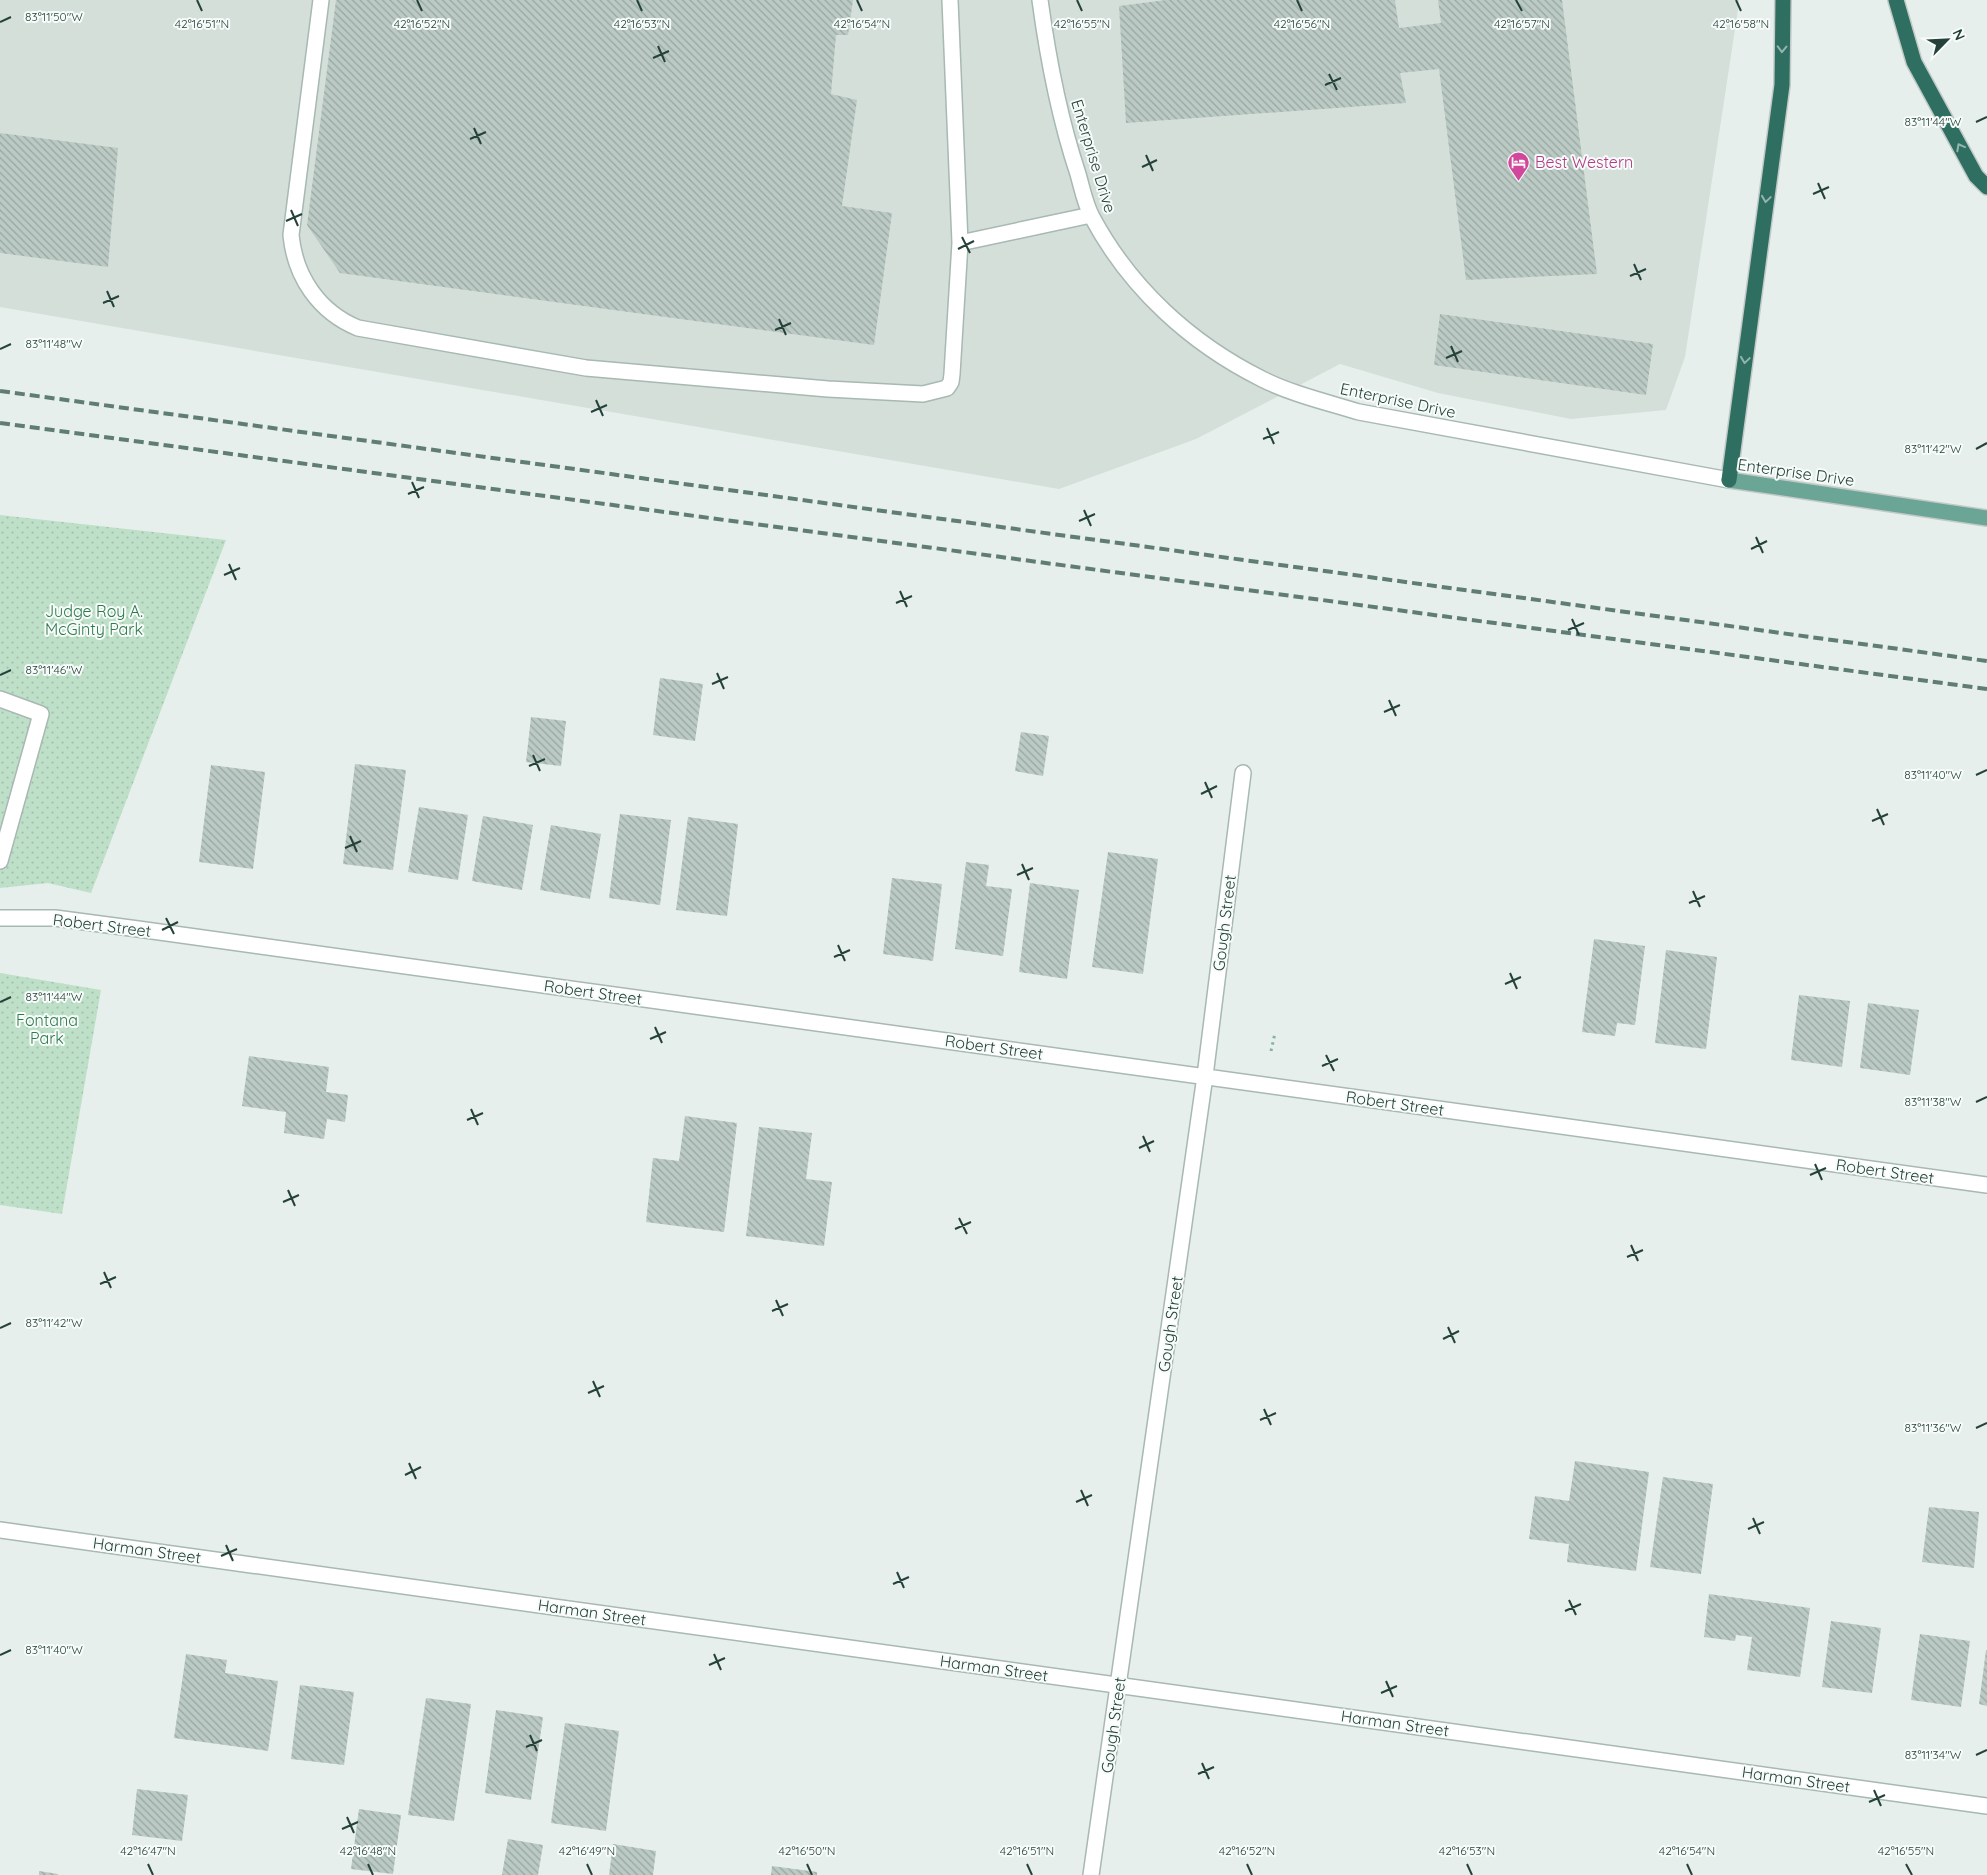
<svg xmlns="http://www.w3.org/2000/svg" width="1987" height="1875" viewBox="0 0 1987 1875" font-family="Quicksand,sans-serif">
	<defs>
		<pattern id="park-dots" width="8" height="8" patternUnits="userSpaceOnUse" patternTransform="scale(1.25)"><rect width="8" height="8" fill="#bfe0c8"/><path d="M2 2h.1M6 6h.1" fill="none" stroke="#a4c1ad" stroke-width="1.8" stroke-linecap="round"/></pattern>
		<pattern id="building-back-hatch" width="6" height="6" patternUnits="userSpaceOnUse" patternTransform="scale(1.25)"><rect width="6" height="6" fill="#bbcac4"/><path d="M-1 5l2 2M0 0l6 6M5-1l2 2" fill="none" stroke="#98a6a0"/></pattern>
	</defs>
	<rect width="100%" height="100%" fill="#e6efeb"/>
	<path fill="#d4dfda" d="M0 0H1739V3L1685 357 1666 410 1571 419 1438 393 1340 364 1196 439 1059 489 0 307Z"/>
	<path fill="url(#park-dots)" d="M0 515 226 540 91 893 48 883 0 888Z
		M0 973 101 990 62 1214 0 1205Z"/>
	<path fill="url(#building-back-hatch)" d="M336 0H853L848 35H836L831 94 857 100 842 206 892 213 874 345 340 273 307 225Z
		M1166 0H1395L1399 28 1441 23 1438 0H1562L1597 274 1466 280 1439 69 1400 73 1406 103 1126 123 1119 6Z
		M0 133 118 148 108 267 0 253Z
		M1440 314 1653 344 1646 395 1434 365Z
		M660 678 703 684 695 741 653 735Z
		M531 717 566 721 561 766 526 762Z
		M1021 732 1049 736 1043 776 1015 771Z
		M355 764 406 770 393 870 343 864Z
		M211 765 265 772 253 869 199 862Z
		M419 807 468 815 458 880 408 872Z
		M620 814 671 820 660 905 609 898Z
		M483 816 533 825 522 890 472 881Z
		M688 817 738 824 727 916 676 910Z
		M551 825 601 834 590 899 540 890Z
		M1108 852 1158 859 1143 974 1092 967Z
		M966 862 989 865 986 886 1012 889 1003 956 955 949Z
		M892 878 942 884 933 961 883 954Z
		M1030 883 1079 890 1067 979 1019 972Z
		M1594 939 1645 946 1635 1025 1617 1023 1615 1036 1582 1032Z
		M1666 950 1717 957 1706 1049 1655 1043Z
		M1799 995 1850 1001 1842 1067 1791 1060Z
		M1868 1003 1919 1010 1910 1075 1860 1068Z
		M249 1056 329 1067 326 1092 348 1095 345 1122 327 1119 324 1139 284 1133 286 1112 242 1106Z
		M685 1116 737 1123 724 1232 646 1222 653 1158 679 1161Z
		M759 1127 812 1133 806 1179 832 1182 824 1246 746 1236Z
		M1575 1461 1649 1472 1636 1571 1567 1562 1569 1544 1529 1539 1535 1496 1569 1501Z
		M1663 1477 1713 1484 1701 1574 1650 1567Z
		M1929 1507 1979 1512 1974 1568 1922 1562Z
		M1709 1594 1810 1608 1800 1677 1747 1670 1752 1637 1736 1635 1735 1641 1704 1637Z
		M1831 1621 1881 1628 1872 1693 1822 1687Z
		M1920 1634 1970 1641 1961 1707 1911 1700Z
		M1986 1650H1987V1706L1979 1704Z
		M186 1654 227 1660 225 1673 278 1681 268 1751 174 1738Z
		M300 1685 354 1692 344 1765 291 1759Z
		M426 1698 471 1704 454 1821 408 1815Z
		M496 1710 543 1717 531 1800 485 1793Z
		M565 1723 619 1731 606 1831 551 1823Z
		M137 1789 188 1795 182 1841 132 1835Z
		M359 1809 401 1815 393 1874 351 1869Z
		M508 1839 543 1845 538 1875H502Z
		M613 1844 656 1851 653 1875H609Z
		M772 1866 817 1872V1875H771Z
		M39 1871 58 1874V1875H39Z"/>
	<g fill="none" stroke-linecap="round" stroke-linejoin="round">
		<defs>
			<path id="minor" d="M321 0 291 235C295 277 319 312 358 328L586 368 828 389 923 394 947 388 951 382 952 374 960 243 950 0
				M1040 0C1048 59 1059 117 1078 174 1082 188 1085 204 1092 217 1130 288 1190 343 1262 379 1292 394 1326 402 1359 412L1729 480
				M960 243 1091 215
				M0 699 41 714 0 861
				M0 918H55L138 929 1987 1185
				M0 1530 1987 1806
				M1091 1875 1205 1076 1243 773"/>
			<path id="major" d="M1729 480 1987 518"/>
			<path id="highway" d="M1896 0 1914 62 1976 176 1987 187
				M1729 480 1782 85 1783 0"/>
		</defs>
		<use href="#minor" stroke="#a8b8b2" stroke-width="18"/>
		<use href="#major" stroke="#c2cac8" stroke-width="18"/>
		<use href="#highway" stroke="#c2cac8" stroke-width="18"/>
		<path stroke="#86b3a5" stroke-width="3" stroke-dasharray="2.5 4" stroke-linecap="butt" d="M1271 1051 1275 1033"/>
		<use href="#minor" stroke="#fff" stroke-width="15"/>
		<use href="#major" stroke="#6aa596" stroke-width="15"/>
		<use href="#highway" stroke="#2f6f62" stroke-width="15"/>
		<path stroke="#5f7d75" stroke-width="4" stroke-dasharray="10 5" stroke-linecap="butt" d="M0 391 1987 661
			M0 423 1987 689"/>
	</g>
	<defs><path id="oneway-chevron" d="M-2-3.5L2.5 0L-2 3.5" fill="none" stroke-width="1.6" stroke-linecap="round" stroke-linejoin="round" transform="scale(1.25)"/></defs>
	<g stroke="#93b5ae">
		<use href="#oneway-chevron" transform="translate(1782 49) rotate(91)"/>
		<use href="#oneway-chevron" transform="translate(1960 147) rotate(-118)"/>
		<use href="#oneway-chevron" transform="translate(1766 199) rotate(98)"/>
		<use href="#oneway-chevron" transform="translate(1745 360) rotate(98)"/>
	</g>
	<path fill="none" stroke="#24423a" stroke-width="2" d="M197 0 202 11M417 0 422 11M637 0 642 11M857 0 862 11M1077 0 1082 11M1297 0 1302 11M1516 0 1522 11M1736 0 1741 11M0 22 11 17M658 46 665 62M653 58 669 51M1329 74 1337 90M1325 85 1341 78M1976 122 1987 117M474 128 481 144M470 139 486 132M1146 155 1153 171M1142 167 1157 160M1818 183 1825 199M1813 194 1829 187M291 210 298 226M286 221 302 214M962 237 970 253M958 249 974 241M1634 264 1641 280M1630 276 1646 269M107 291 114 307M103 303 119 296M779 319 786 335M775 330 791 323M1451 346 1458 362M0 349 11 344M1446 358 1462 351M596 400 603 416M591 412 607 405M1267 428 1274 444M1263 439 1279 432M1976 449 1987 443M412 482 419 498M408 494 424 487M1084 510 1091 526M1079 521 1095 514M1756 537 1763 553M1751 549 1767 541M229 564 236 580M224 575 240 568M900 591 907 607M896 603 912 596M1572 619 1579 635M1568 630 1584 623M717 673 724 689M0 675 11 670M712 684 728 677M1389 700 1396 716M1384 712 1400 705M533 755 540 771M529 766 545 759M1976 775 1987 770M1205 782 1212 798M1201 794 1217 786M1877 809 1884 825M1872 821 1888 814M350 836 357 852M345 848 361 841M1022 864 1029 880M1017 875 1033 868M1693 891 1700 907M1689 903 1705 896M166 918 174 934M162 930 178 922M838 945 845 961M834 957 850 950M1510 973 1517 989M1505 984 1521 977M0 1002 11 997M655 1027 662 1043M650 1039 666 1032M1326 1055 1334 1071M1322 1066 1338 1059M1976 1102 1987 1097M471 1109 478 1125M467 1120 483 1113M1143 1136 1150 1152M1139 1148 1154 1141M1815 1164 1822 1180M1810 1175 1826 1168M288 1190 295 1206M283 1202 299 1195M959 1218 967 1234M955 1229 971 1222M1631 1245 1638 1261M1627 1257 1643 1250M104 1272 111 1288M100 1284 116 1277M776 1300 783 1316M772 1311 788 1304M1448 1327 1455 1343M0 1328 11 1323M1443 1339 1459 1331M593 1381 600 1397M588 1393 604 1386M1264 1409 1271 1425M1260 1420 1276 1413M1976 1428 1987 1423M409 1463 416 1479M405 1475 421 1467M1081 1490 1088 1506M1076 1502 1092 1495M1753 1518 1760 1534M1748 1529 1764 1522M226 1545 233 1561M221 1556 237 1549M897 1572 904 1588M893 1584 909 1577M1569 1600 1576 1615M1565 1611 1581 1604M714 1654 721 1670M0 1655 11 1650M709 1665 725 1658M1386 1681 1393 1697M1381 1693 1397 1686M530 1735 537 1751M526 1747 542 1740M1976 1755 1987 1750M1202 1763 1209 1779M1198 1774 1214 1767M1874 1790 1881 1806M1869 1802 1885 1795M347 1817 354 1833M342 1829 358 1822M148 1864 153 1875M368 1864 373 1875M587 1864 592 1875M807 1864 812 1875M1027 1864 1032 1875M1247 1864 1252 1875M1467 1864 1472 1875M1687 1864 1692 1875M1906 1864 1912 1875"/>
	<defs>
		<symbol id="hotel-pin" viewBox="-11 -11 22 30"><path d="M0 17L-7.5 6A9.5 9.5 0 1 1 7.5 6Z" fill="#d1479c" stroke="#f7fbf9"/><path d="M-6-4.5h1.5V1H6V5H4.5V3h-9V5H-6ZM-4 0a1.8 1.8 0 1 1 3.6 0ZM.5 0V-2.5h3Q6-2.5 6 0Z" fill="#fff"/></symbol>
	</defs>
	<g fill-rule="evenodd">
		<use href="#hotel-pin" x="1506" y="150" width="25" height="34"/>
	</g>
	<g text-anchor="middle" stroke-width="4" stroke-linejoin="round" paint-order="stroke">
		<g font-size="16" fill="#24423a" stroke="#f7fbf9">
			<text transform="translate(1094 156) rotate(73)" y="6">Enterprise Drive</text>
			<text transform="translate(1398 400) rotate(12)" y="6">Enterprise Drive</text>
			<text transform="translate(1796 472) rotate(8)" y="6">Enterprise Drive</text>
			<text transform="translate(1224 923) rotate(-83)" y="6">Gough Street</text>
			<text transform="translate(102 925) rotate(7)" y="6">Robert Street</text>
			<text transform="translate(593 992) rotate(8)" y="6">Robert Street</text>
			<text transform="translate(994 1047) rotate(8)" y="6">Robert Street</text>
			<text transform="translate(1395 1103) rotate(8)" y="6">Robert Street</text>
			<text transform="translate(1885 1171) rotate(8)" y="6">Robert Street</text>
			<text transform="translate(1170 1324) rotate(-82)" y="6">Gough Street</text>
			<text transform="translate(147 1550) rotate(8)" y="6">Harman Street</text>
			<text transform="translate(592 1612) rotate(8)" y="6">Harman Street</text>
			<text transform="translate(994 1668) rotate(8)" y="6">Harman Street</text>
			<text transform="translate(1395 1723) rotate(8)" y="6">Harman Street</text>
			<text transform="translate(1113 1725) rotate(-82)" y="6">Gough Street</text>
			<text transform="translate(1796 1779) rotate(8)" y="6">Harman Street</text>
		</g>
		<g font-size="16" fill="#b23c85" stroke="#f7fbf9" text-anchor="start">
			<text x="1535" y="168">Best Western</text>
		</g>
		<g font-size="16" fill="#2d7a4b" stroke="#f7fbf9">
			<text x="94" y="617">Judge Roy A.<tspan x="94" dy="18">McGinty Park</tspan></text>
			<text x="47" y="1026">Fontana<tspan x="47" dy="18">Park</tspan></text>
		</g>
	</g>
	<g font-size="12" text-anchor="middle" fill="#24423a" stroke="#f7fbf9" stroke-width="4" stroke-linejoin="round" paint-order="stroke">
		<text x="54" y="21">83°11'50"W</text>
		<text x="202" y="28">42°16'51"N</text>
		<text x="422" y="28">42°16'52"N</text>
		<text x="642" y="28">42°16'53"N</text>
		<text x="862" y="28">42°16'54"N</text>
		<text x="1082" y="28">42°16'55"N</text>
		<text x="1302" y="28">42°16'56"N</text>
		<text x="1522" y="28">42°16'57"N</text>
		<text x="1741" y="28">42°16'58"N</text>
		<text x="1933" y="126">83°11'44"W</text>
		<text x="54" y="348">83°11'48"W</text>
		<text x="1933" y="453">83°11'42"W</text>
		<text x="54" y="674">83°11'46"W</text>
		<text x="1933" y="779">83°11'40"W</text>
		<text x="54" y="1001">83°11'44"W</text>
		<text x="1933" y="1106">83°11'38"W</text>
		<text x="54" y="1327">83°11'42"W</text>
		<text x="1933" y="1432">83°11'36"W</text>
		<text x="54" y="1654">83°11'40"W</text>
		<text x="1933" y="1759">83°11'34"W</text>
		<text x="148" y="1855">42°16'47"N</text>
		<text x="368" y="1855">42°16'48"N</text>
		<text x="587" y="1855">42°16'49"N</text>
		<text x="807" y="1855">42°16'50"N</text>
		<text x="1027" y="1855">42°16'51"N</text>
		<text x="1247" y="1855">42°16'52"N</text>
		<text x="1467" y="1855">42°16'53"N</text>
		<text x="1687" y="1855">42°16'54"N</text>
		<text x="1906" y="1855">42°16'55"N</text>
	</g>
	<g transform="translate(1947 40) rotate(66)" stroke="#f7fbf9" stroke-width="4" paint-order="stroke">
	<path d="M0-4L9 19L0 12L-9 19Z" fill="#24423a"/>
	<text y="-8" font-size="14" font-weight="bold" text-anchor="middle" fill="#24423a">N</text>
	</g>
</svg>
